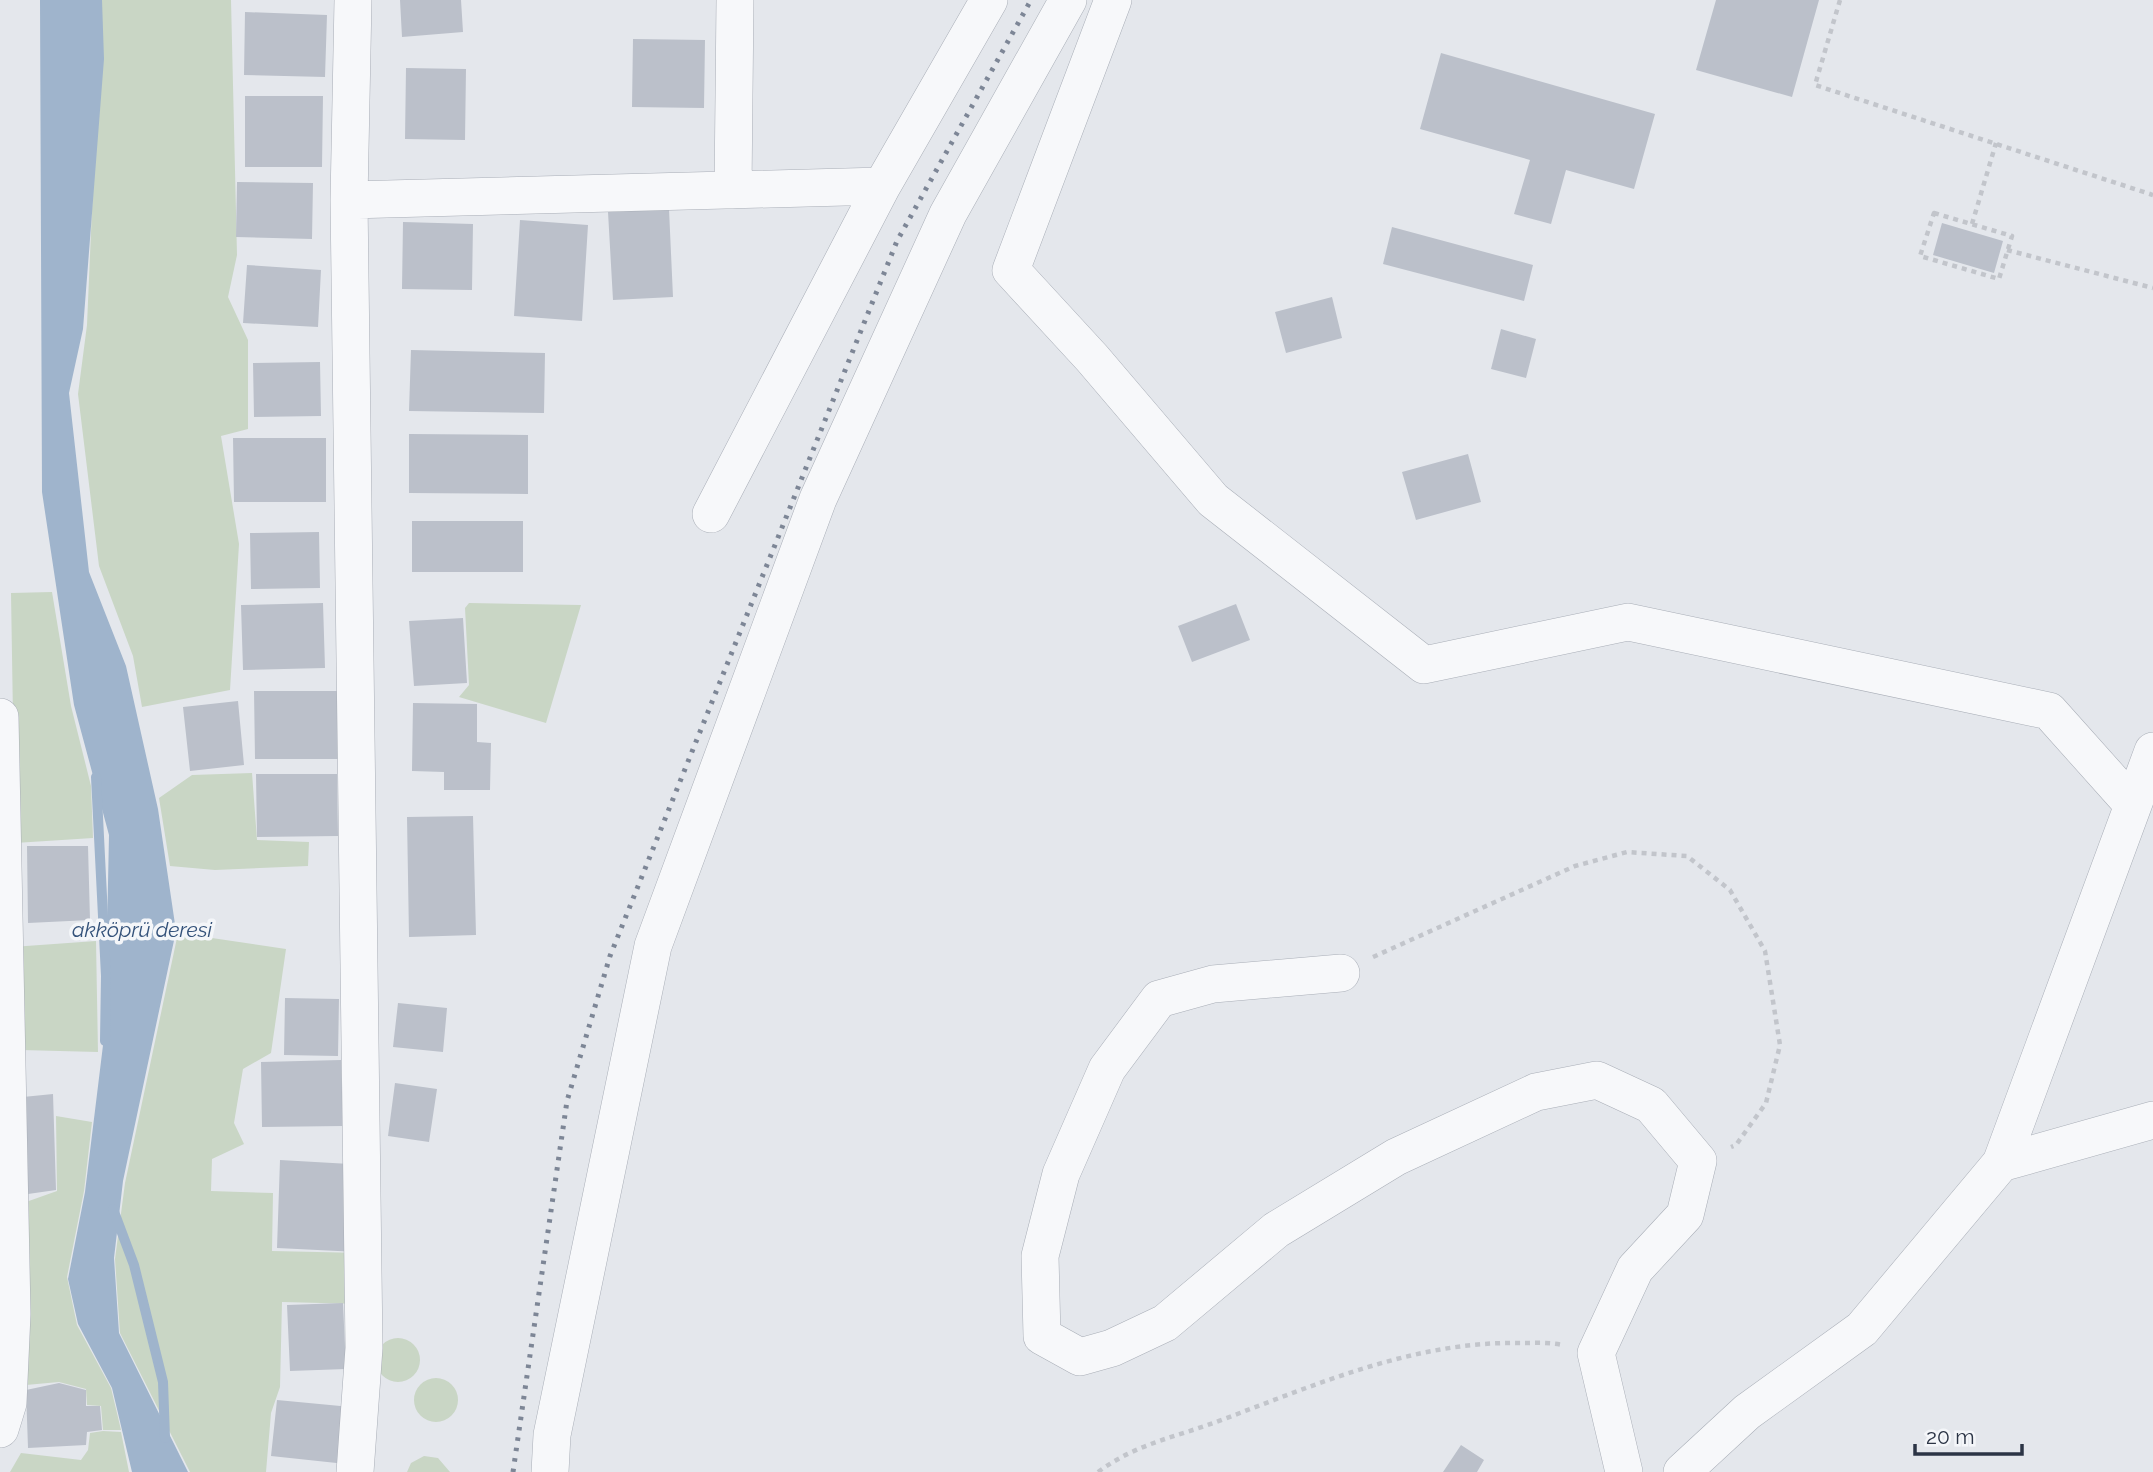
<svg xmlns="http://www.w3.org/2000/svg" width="2153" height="1472" viewBox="0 0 2153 1472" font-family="Raleway,sans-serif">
	<rect width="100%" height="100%" fill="#e4e7ec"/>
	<path fill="#c9d6c5" d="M101 0H231L237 255 228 297 248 340V429L221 436 239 544 230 690 142 707 133 656 99 566 78 394 87 325Z
		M52 592 71 706 91 786 93 838 15 843 11 593Z
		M469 603 581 605 546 723 459 697 469 685 465 608Z
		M252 773 257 840 309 842 308 866 215 870 170 866 159 798 192 775Z
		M178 933 286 949 271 1053 243 1069 234 1123 244 1144 212 1159 211 1191 273 1193 272 1251 362 1253 361 1304 282 1302 280 1387 271 1413 266 1472H190L120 1333 115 1259 125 1183Z
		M96 941 98 1052 21 1050 12 947Z
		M56 1116 92 1122 84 1191 67 1277 77 1325 111 1388 121 1430H103L101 1406 87 1405 86 1389 59 1382 26 1385V1202L57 1191Z
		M376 1360a22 22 0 1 1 44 0a22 22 0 1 1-44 0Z
		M414 1400a22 22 0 1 1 44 0a22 22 0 1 1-44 0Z
		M103 1431 121 1432 129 1472H10L21 1453 81 1460 88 1450 90 1433Z
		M424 1456 438 1458 450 1472H407L411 1463Z"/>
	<path fill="#9fb4cc" d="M40 0H102L104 59 83 329 69 393 89 572 126 666 158 809 176 931 123 1181 114 1258 119 1333 188 1472H132L112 1388 78 1324 68 1279 85 1192 105 1029 109 835 74 705 42 492Z"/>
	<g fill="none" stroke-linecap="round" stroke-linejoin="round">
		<path stroke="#9fb4cc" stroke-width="10" d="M96 777 106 976 105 1041
			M113 1209 134 1265 163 1382 165 1438"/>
	</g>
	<path fill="#bbc0ca" d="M400 0H461L463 32 402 37Z
		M1716 0H1819L1792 97 1696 70Z
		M245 12 327 15 325 77 244 75Z
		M633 39 705 40 704 108 632 107Z
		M1441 53 1655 114 1634 189 1566 170 1551 224 1514 214 1530 160 1420 129Z
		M406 68 466 69 465 140 405 139Z
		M245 96H323L322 167H245Z
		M237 182 313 183 312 239 236 237Z
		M669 209 673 297 613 300 608 212Z
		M520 220 588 225 582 321 514 316Z
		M403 222 473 224 472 290 402 289Z
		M1942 223 2003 241 1994 273 1933 255Z
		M1392 227 1533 265 1524 301 1383 264Z
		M247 265 321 270 318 327 243 323Z
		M1332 297 1342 338 1286 353 1275 312Z
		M1501 329 1536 339 1526 378 1491 369Z
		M411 350 545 353 544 413 409 411Z
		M320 362 321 416 254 417 253 363Z
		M409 434 528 435V494L409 493Z
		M233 438H326V502H234Z
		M1468 454 1481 502 1416 520 1402 472Z
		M412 521H523V572H412Z
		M319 532 320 588 251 589 250 533Z
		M323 603 325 668 243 670 241 605Z
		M1236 604 1250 640 1192 662 1178 626Z
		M463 618 467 683 414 686 409 621Z
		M254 691H341L342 759H255Z
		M238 701 244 765 190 771 183 707Z
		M413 703 477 704V742L491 743 490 790H444V772L412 771Z
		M256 774H337L338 836 257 837Z
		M473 816 476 935 409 937 407 817Z
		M27 846H88L90 920 28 923Z
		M285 998 339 999 338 1056 284 1055Z
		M398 1003 447 1008 443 1052 393 1047Z
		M341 1060 343 1126 262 1127 261 1062Z
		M395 1083 437 1089 429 1142 388 1136Z
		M53 1094 56 1190 28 1194 23 1097Z
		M280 1160 350 1164 358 1252 277 1248Z
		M343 1303 346 1369 290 1371 287 1305Z
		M59 1383 86 1390V1406H100L102 1430 87 1432 86 1445 28 1448 26 1390Z
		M277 1400 351 1407 346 1464 271 1456Z
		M1461 1445 1484 1460 1477 1472H1443Z"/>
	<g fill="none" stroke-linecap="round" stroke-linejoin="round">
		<defs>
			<path id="minor" d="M353 0 349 200 364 1348 355 1472
				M1113 0 1011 270 1092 358 1213 500 1424 665 1628 622 2049 711 2133 805
				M733 190 735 0
				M349 200 882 186
				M711 514 882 186 989 0
				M0 717 12 1314 8 1403 0 1429
				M1341 973 1213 984 1159 999 1107 1069 1061 1174 1040 1256 1042 1336 1080 1357 1112 1348 1165 1323 1276 1230 1396 1157 1536 1092 1597 1080 1651 1105 1698 1161 1685 1215 1635 1269 1596 1353 1624 1472
				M2001 1163 2153 751
				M550 1472 552 1435 653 946 818 499 948 214 1068 0
				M1682 1472 1747 1412 1862 1329 2001 1163 2153 1120"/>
		</defs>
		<use href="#minor" stroke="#a9aeb7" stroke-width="38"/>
		<path stroke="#c2c5cb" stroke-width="4.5" stroke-dasharray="5 5" stroke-linecap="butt" d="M1840 0 1815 85 2153 195
			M1934 213 2012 236 1999 279 1920 256Z
			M1972 224 1996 143
			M2007 250 2153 288
			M1373 957 1575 866 1627 852 1687 856 1730 890 1765 951 1780 1045 1766 1103 1736 1145 1731 1147
			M1098 1472C1139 1442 1178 1437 1224 1419 1320 1383 1416 1341 1520 1343 1534 1343 1549 1342 1563 1345"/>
		<use href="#minor" stroke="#f7f8fa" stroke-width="37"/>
		<path stroke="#7d8696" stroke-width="5" stroke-dasharray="3.5 7" stroke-linecap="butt" d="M513 1472 567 1101 610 956 897 241 1031 0"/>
	</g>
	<g text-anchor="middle" stroke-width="7" stroke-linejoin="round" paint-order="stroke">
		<g font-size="21" font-style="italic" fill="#34527a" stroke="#f4f6f9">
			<text x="142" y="937">akköprü deresi</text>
		</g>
	</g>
	<path d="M1915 1444v10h107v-10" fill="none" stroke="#2b3445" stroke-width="3.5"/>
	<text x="1926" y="1444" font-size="21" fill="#2b3445" stroke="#f4f6f9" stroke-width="5" paint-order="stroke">20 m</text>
</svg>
